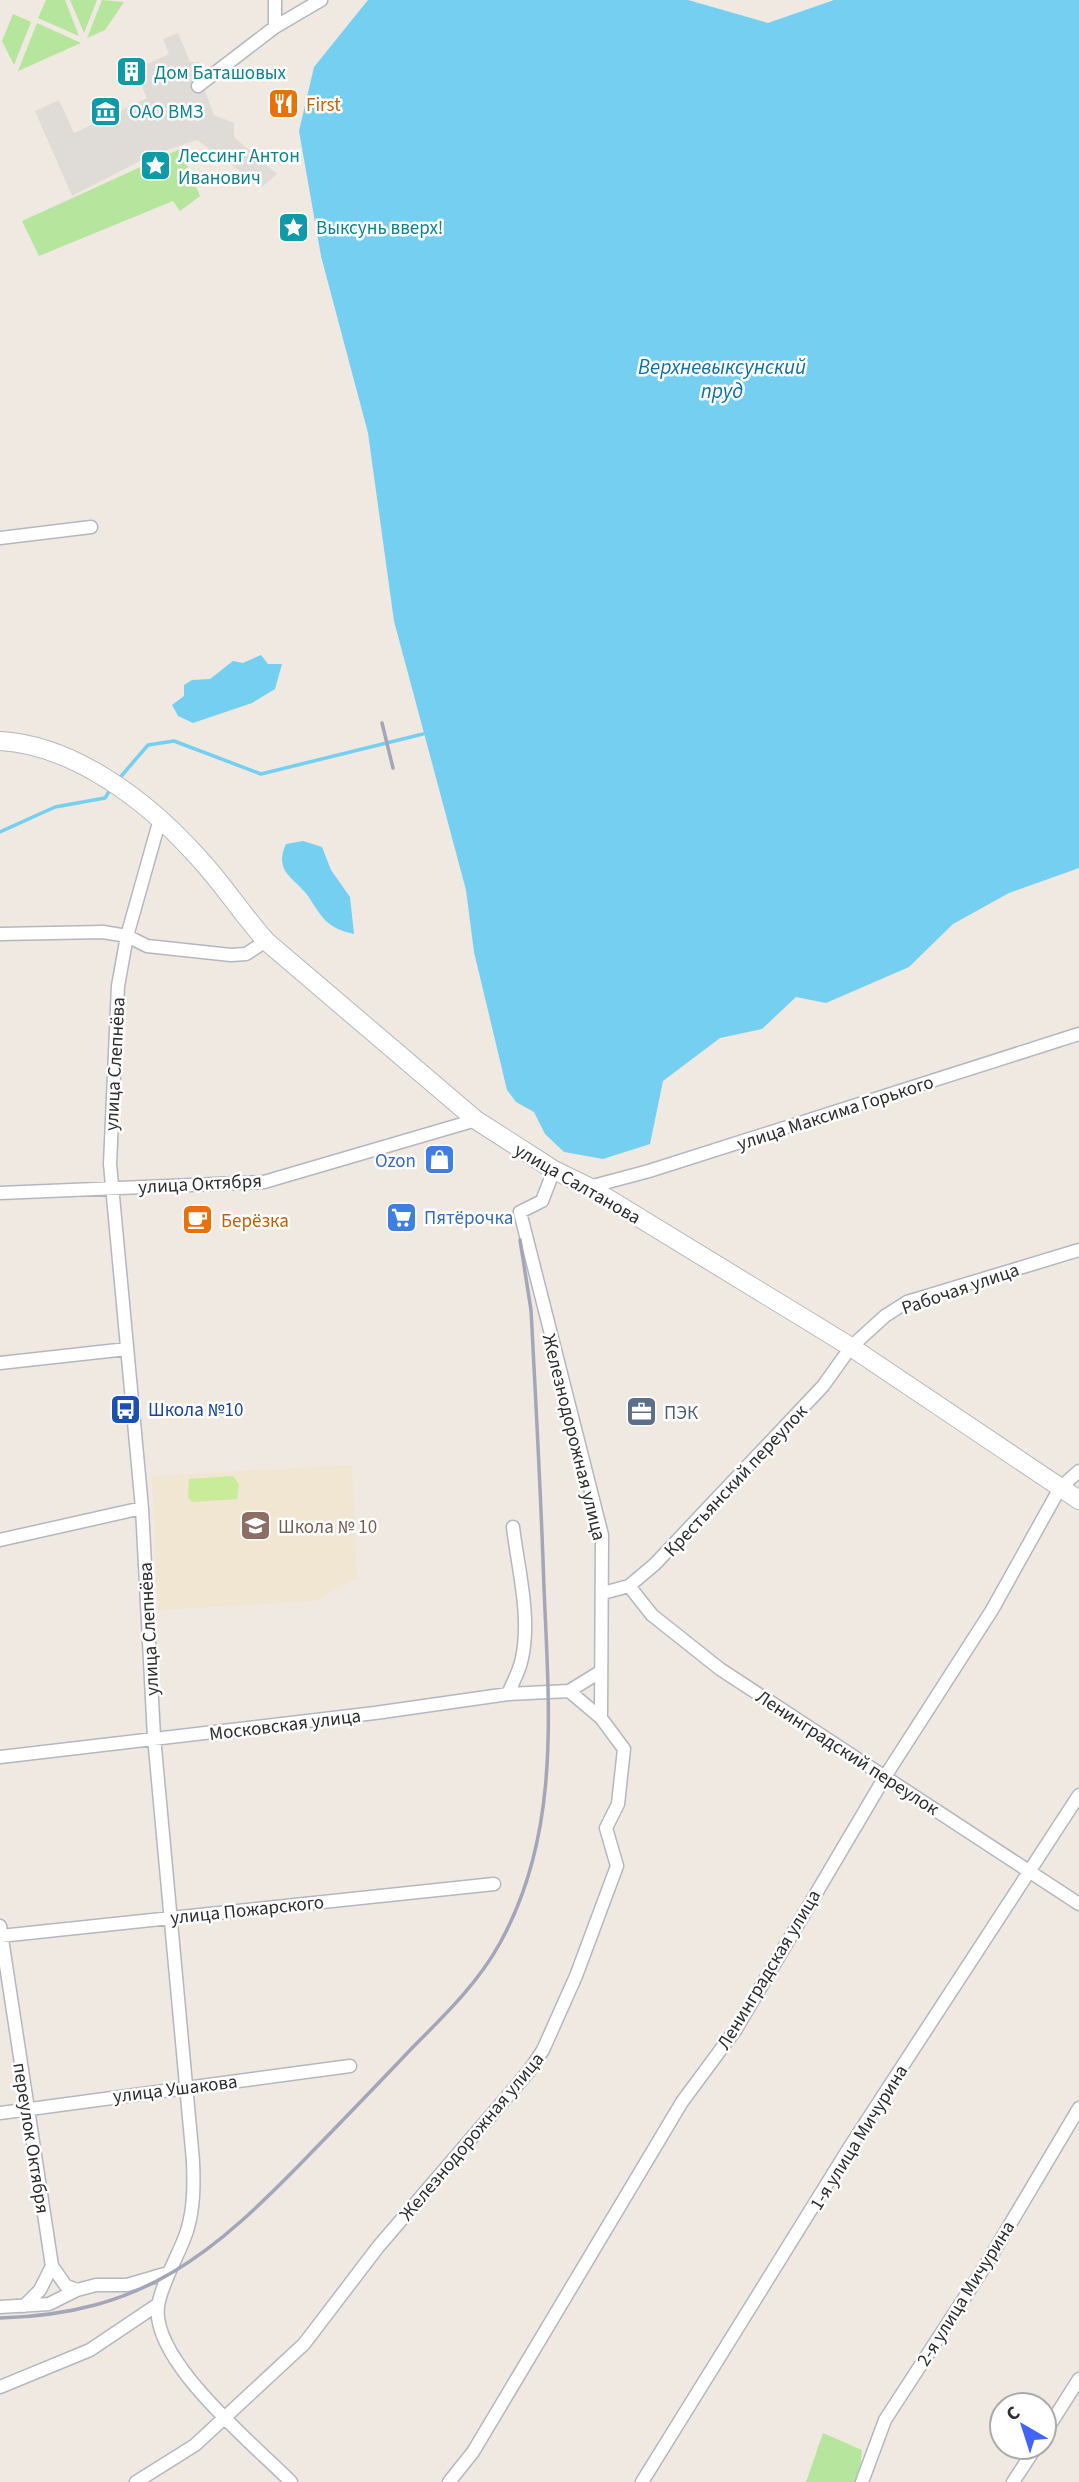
<svg xmlns="http://www.w3.org/2000/svg" width="1079" height="2482" viewBox="0 0 1079 2482" font-family="'Source Sans 3',sans-serif">
	<rect width="100%" height="100%" fill="#efe9e1"/>
	<path fill="#f0e6d1" d="M352 1465 357 1577 315 1601 158 1610 152 1476Z"/>
	<path fill="#b6e59e" d="M46 0H65L79 36 38 18Z
		M70 0H97L84 33Z
		M102 0 124 2 105 30 87 38Z
		M13 14 31 22 14 65 2 41Z
		M37 23 81 43 18 71Z
		M180 149 200 196 180 211 173 201 39 256 22 221Z
		M823 2433 862 2450 860 2472 856 2482H806Z"/>
	<path fill="#c9ec9a" d="M233 1476 239 1484 237 1499 192 1502 188 1497 189 1479Z"/>
	<path fill="#dfdcd8" d="M178 33 190 62H199L207 68 208 77 203 85 214 115 234 123V137L277 174 262 187 197 140 152 155 72 196 35 111 59 100 74 133 147 98 138 78 147 74 143 66 169 54 163 39Z"/>
	<path fill="#75cff0" d="M368 0H688L768 23 834 0H1079V868L1009 893 953 924 909 967 826 1003 796 997 762 1029 720 1038 663 1081 650 1144 603 1159 564 1152 545 1134 534 1112 516 1102 507 1090 474 952 466 890 394 621 368 433 321 256 299 131 314 67Z
		M261 655 268 664H282L275 689 252 703 193 723 178 716 172 705 184 696V685L192 680 210 679 233 661 243 663Z
		M303 841 322 847 331 870 350 897 354 934C326 928 322 917 308 896 295 878 273 872 286 844Z"/>
	<g fill="none" stroke-linecap="round" stroke-linejoin="round">
		<path stroke="#75cff0" stroke-width="3.5" d="M117 781 148 745 174 741 261 774 423 734
			M0 832 55 807 105 798 110 790"/>
		<defs>
			<path id="minor" d="M275 0V27
				M198 86 275 27 321 0
				M0 538 91 527
				M160 819 127 936 118 986 110 1164 142 1508 154 1737 193 2161C194 2185 194 2208 187 2231 179 2255 165 2276 159 2301 144 2356 255 2445 291 2482
				M0 934 103 932 127 936 147 946 231 955 246 954 266 941
				M589 1187 649 1171 1079 1034
				M0 1193 264 1182 476 1120
				M0 1363 127 1349
				M0 1540 142 1508
				M629 1586 652 1615 720 1669 1079 1904
				M603 1593 629 1586 655 1564 823 1386 851 1347 885 1316 907 1302 1079 1250
				M569 1691 601 1718
				M508 1694C513 1682 520 1670 522 1658 531 1616 518 1569 513 1527
				M0 1757 375 1713 508 1694 569 1691 600 1672
				M0 1926 52 2266 40 2290 24 2306
				M0 1936 494 1884
				M0 2113 350 2066
				M52 2266 66 2286 77 2290
				M0 2307 49 2304 77 2290 96 2285H127L168 2273
				M0 2387 90 2350 157 2305
				M1044 2434 1079 2379
				M136 2482 195 2445 304 2344 378 2247 529 2071 543 2050 576 1976 617 1866 606 1828 618 1804 624 1749 601 1718 602 1535 520 1212 542 1201 554 1170
				M449 2482 473 2452 682 2102 736 2029 886 1775 992 1610 1060 1488 1079 1471
				M642 2482 851 2145 1079 1795
				M862 2482 885 2420 987 2263 1079 2108
				M1013 2482 1036 2447"/>
			<path id="secondary" d="M0 741C74 745 147 801 195 854 221 881 241 913 266 941L476 1120 554 1170 589 1187 851 1347 1079 1500"/>
		</defs>
		<use href="#minor" stroke="#b4b7c1" stroke-width="15"/>
		<use href="#secondary" stroke="#b4b7c1" stroke-width="20"/>
		<use href="#minor" stroke="#fff" stroke-width="12"/>
		<use href="#secondary" stroke="#fff" stroke-width="18"/>
		<path stroke="#a3a6b8" stroke-width="3.5" d="M382 723 393 768
			M0 2318C145 2314 213 2254 310 2154 344 2119 379 2083 413 2047 445 2015 478 1983 500 1943 561 1833 549 1709 544 1588 541 1496 536 1403 531 1310L520 1240"/>
	</g>
	<defs>
		<symbol id="building-square" viewBox="-11 -11 22 22"><rect x="-9" y="-9" width="18" height="18" rx="4" fill="#0f9aa8" stroke="#fff"/><path d="M-4-6H4V6H1V3H-1V6H-4ZM-2.5-4.3h1.7v1.8h-1.7ZM.8-4.3h1.7v1.8H.8ZM-2.5-1h1.7V.8h-1.7ZM.8-1h1.7V.8H.8Z" fill="#fff"/></symbol>
		<symbol id="restaurant-square" viewBox="-11 -11 22 22"><rect x="-9" y="-9" width="18" height="18" rx="4" fill="#e8710a" stroke="#fff"/><path d="M-5-6h1v4h1v-4h1v4h1v-4h1v5L-1.5 .5V6h-2V.5L-5-1ZM5-6V6H3V1.5H1.5Q1.5-4 5-6Z" fill="#fff"/></symbol>
		<symbol id="museum-square" viewBox="-11 -11 22 22"><rect x="-9" y="-9" width="18" height="18" rx="4" fill="#0f9aa8" stroke="#fff"/><path d="M0-6L6-3V-2H-6V-3ZM-5-1h2V3h-2ZM-1-1h2V3h-2ZM3-1h2V3H3ZM-6 4H6V6H-6Z" fill="#fff"/></symbol>
		<symbol id="sight-square" viewBox="-11 -11 22 22"><rect x="-9" y="-9" width="18" height="18" rx="4" fill="#0f9aa8" stroke="#fff"/><path d="M0-6L1.8-2.2L6-1.7L2.9 1.2L3.7 5.4L0 3.3L-3.7 5.4L-2.9 1.2L-6-1.7L-1.8-2.2Z" fill="#fff"/></symbol>
		<symbol id="shop-square" viewBox="-11 -11 22 22"><rect x="-9" y="-9" width="18" height="18" rx="4" fill="#3f7fe0" stroke="#fff"/><path d="M-5-2.5h2.3a2.7 3.5 0 0 1 5.4 0H5L5.5 6h-11ZM-1.5-2.5h3a1.5 2.3 0 0 0-3 0Z" fill="#fff"/></symbol>
		<symbol id="supermarket-square" viewBox="-11 -11 22 22"><rect x="-9" y="-9" width="18" height="18" rx="4" fill="#3f7fe0" stroke="#fff"/><path d="M-6-5.5h2.5l.6 2H6L4.5 2H-2.5L-4.4-4H-6ZM-1.5 3.2a1.3 1.3 0 1 0 .1 0ZM3 3.2a1.3 1.3 0 1 0 .1 0Z" fill="#fff"/></symbol>
		<symbol id="cafe-square" viewBox="-11 -11 22 22"><rect x="-9" y="-9" width="18" height="18" rx="4" fill="#e8710a" stroke="#fff"/><path d="M-5.5-4.5H6V0H3Q3 3.5 0 3.5H-2.5Q-5.5 3.5-5.5 0ZM3-3.2v2h1.7v-2ZM-6 4.5H4V6H-6Z" fill="#fff"/></symbol>
		<symbol id="bus-square" viewBox="-11 -11 22 22"><rect x="-9" y="-9" width="18" height="18" rx="4" fill="#1a4fb4" stroke="#fff"/><path d="M-5-6H5V4H4V6H2V4H-2V6H-4V4H-5ZM-3.5-4V0h7V-4ZM-3.5 1.2v1.5H-2V1.2ZM2 1.2v1.5H3.5V1.2Z" fill="#fff"/></symbol>
		<symbol id="office-square" viewBox="-11 -11 22 22"><rect x="-9" y="-9" width="18" height="18" rx="4" fill="#5c6f8a" stroke="#fff"/><path d="M-6-3h4V-5.5h4V-3h4V5H-6ZM-1-4.5V-3h2v-1.5ZM-6 0V1H6V0Z" fill="#fff"/></symbol>
		<symbol id="school-square" viewBox="-11 -11 22 22"><rect x="-9" y="-9" width="18" height="18" rx="4" fill="#8d6e63" stroke="#fff"/><path d="M0-5L7-2L0 1L-7-2ZM-4 1L0 2.5L4 1V4Q0 6-4 4Z" fill="#fff"/></symbol>
	</defs>
	<g fill-rule="evenodd">
		<use href="#building-square" x="114" y="54" width="35" height="35"/>
		<use href="#restaurant-square" x="266" y="86" width="35" height="35"/>
		<use href="#museum-square" x="88" y="94" width="35" height="35"/>
		<use href="#sight-square" x="138" y="148" width="35" height="35"/>
		<use href="#sight-square" x="276" y="210" width="35" height="35"/>
		<use href="#shop-square" x="422" y="1142" width="35" height="35"/>
		<use href="#supermarket-square" x="384" y="1200" width="35" height="35"/>
		<use href="#cafe-square" x="180" y="1202" width="35" height="35"/>
		<use href="#bus-square" x="108" y="1392" width="35" height="35"/>
		<use href="#office-square" x="624" y="1394" width="35" height="35"/>
		<use href="#school-square" x="238" y="1508" width="35" height="35"/>
	</g>
	<g text-anchor="middle" stroke-width="5" stroke-linejoin="round" paint-order="stroke">
		<g font-size="19" fill="#0d838f" stroke="#fff" text-anchor="start">
			<text x="154" y="79">Дом Баташовых</text>
			<text x="129" y="118">ОАО ВМЗ</text>
			<text x="178" y="162">Лессинг Антон<tspan x="178" dy="22">Иванович</tspan></text>
			<text x="316" y="234">Выксунь вверх!</text>
		</g>
		<g font-size="19" fill="#c56008" stroke="#fff" text-anchor="start">
			<text x="306" y="111">First</text>
			<text x="221" y="1227">Берёзка</text>
		</g>
		<g font-size="19" fill="#2e2e2e" stroke="#fff">
			<text transform="translate(114 1064) rotate(-87)" y="7">улица Слепнёва</text>
			<text transform="translate(835 1112) rotate(-18)" y="7">улица Максима Горького</text>
			<text transform="translate(200 1183) rotate(-3)" y="7">улица Октября</text>
			<text transform="translate(578 1183) rotate(30)" y="7">улица Салтанова</text>
			<text transform="translate(960 1288) rotate(-19)" y="7">Рабочая улица</text>
			<text transform="translate(575 1437) rotate(76)" y="7">Железнодорожная улица</text>
			<text transform="translate(735 1480) rotate(-47)" y="7">Крестьянский переулок</text>
			<text transform="translate(148 1629) rotate(-93)" y="7">улица Слепнёва</text>
			<text transform="translate(285 1724) rotate(-7)" y="7">Московская улица</text>
			<text transform="translate(848 1752) rotate(33)" y="7">Ленинградский переулок</text>
			<text transform="translate(247 1909) rotate(-6)" y="7">улица Пожарского</text>
			<text transform="translate(768 1969) rotate(-59)" y="7">Ленинградская улица</text>
			<text transform="translate(175 2088) rotate(-7)" y="7">улица Ушакова</text>
			<text transform="translate(471 2136) rotate(-50)" y="7">Железнодорожная улица</text>
			<text transform="translate(858 2137) rotate(-58)" y="7">1-я улица Мичурина</text>
			<text transform="translate(32 2138) rotate(81)" y="7">переулок Октября</text>
			<text transform="translate(965 2293) rotate(-58)" y="7">2-я улица Мичурина</text>
		</g>
		<g font-size="19" fill="#366cbe" stroke="#fff" text-anchor="end">
			<text x="416" y="1167">Ozon</text>
			<text x="424" y="1224" text-anchor="start">Пятёрочка</text>
		</g>
		<g font-size="19" fill="#164399" stroke="#fff" text-anchor="start">
			<text x="148" y="1416">Школа №10</text>
		</g>
		<g font-size="19" fill="#4e5e75" stroke="#fff" text-anchor="start">
			<text x="664" y="1419">ПЭК</text>
		</g>
		<g font-size="19" fill="#785e54" stroke="#fff" text-anchor="start">
			<text x="278" y="1533">Школа № 10</text>
		</g>
		<g font-size="21" font-style="italic" fill="#0d6fa3" stroke="#fff">
			<text x="722" y="374">Верхневыксунский<tspan x="722" dy="24">пруд</tspan></text>
		</g>
	</g>
	<g transform="translate(1023 2426) rotate(321)"><circle r="33" fill="#ffffff" stroke="#ababab" stroke-width="2"/>
	<path d="M0-5L12 26L0 18L-12 26Z" fill="#4264fb"/>
	<text y="-10" font-size="19" font-weight="bold" text-anchor="middle" fill="#2e2e2e">С</text>
	</g>
</svg>
